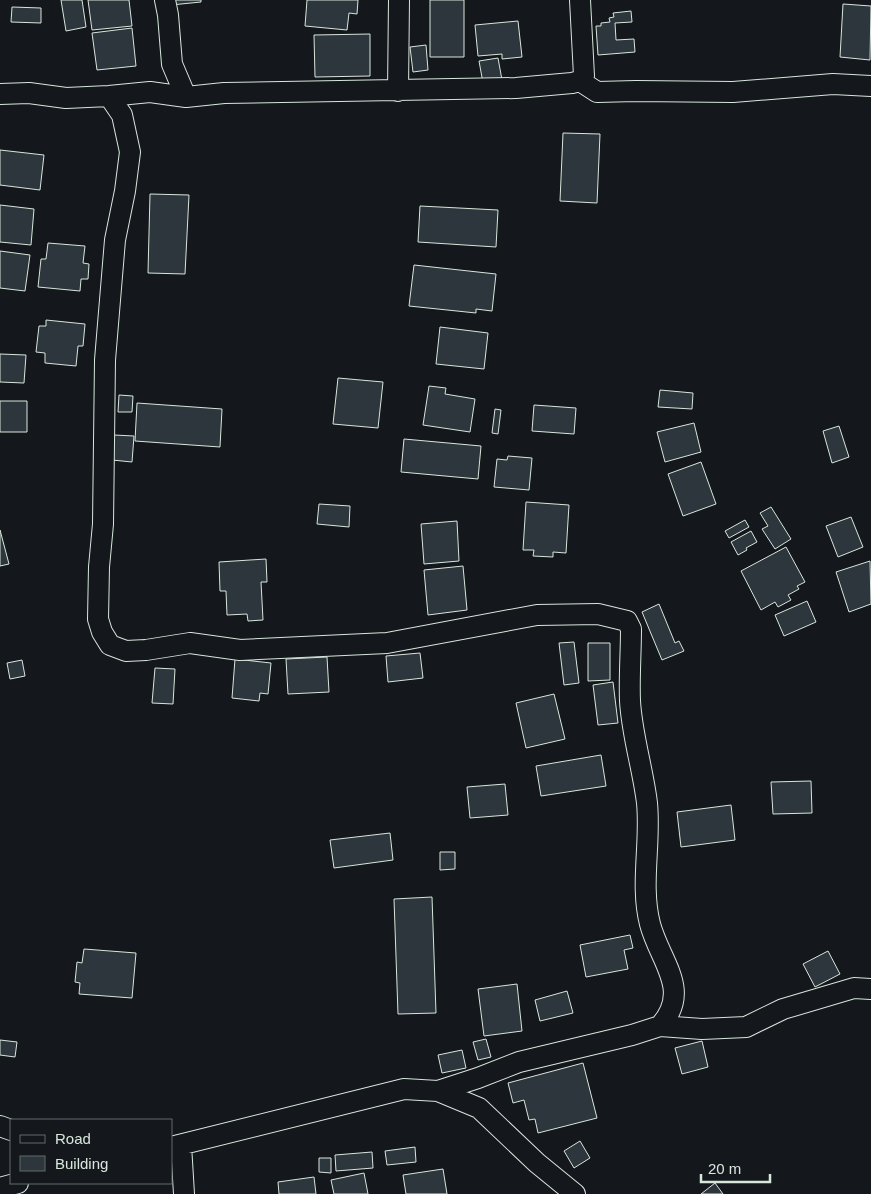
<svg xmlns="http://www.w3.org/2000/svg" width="871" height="1194" viewBox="0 0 871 1194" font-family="Arial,sans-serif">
	<rect width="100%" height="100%" fill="#14181c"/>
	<path fill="#2c363c" stroke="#d8e6dc" d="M61 0H82L86 27 66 31Z
		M88 0H129L132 26 92 30Z
		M171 0H201V2L171 5Z
		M307 0H358L357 14 349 13 347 30 305 26Z
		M430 0H464V57H430Z
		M843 4 871 6 870 60 840 57Z
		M12 7 41 8V23L11 22Z
		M631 11 632 22 615 23 616 40 634 39 635 52 598 55 596 26H601V23L610 22 609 18 614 17 613 13Z
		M518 21 522 57 502 59V54L478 56 475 25Z
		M132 28 136 66 97 70 92 33Z
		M370 34V76L315 77 314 35Z
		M426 45 428 70 413 72 410 47Z
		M498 58 502 80 483 83 479 61Z
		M563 133 600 134 597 203 560 201Z
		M0 150 44 155 40 190 0 185Z
		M150 194 189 195 185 274 148 273Z
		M0 205 34 209 31 245 0 242Z
		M420 206 498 210 496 247 418 242Z
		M48 243 85 246 83 263 89 264 88 279H81L80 291 38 287 41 259H46Z
		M0 251 30 255 25 291 0 288Z
		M414 265 496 274 492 311 476 309V313L409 306Z
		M46 320 85 324 83 346H78L76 366 45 363V353L36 352 39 326H46Z
		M440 327 488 333 484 369 436 364Z
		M0 354 26 355 24 383 0 382Z
		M338 378 383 382 378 428 333 424Z
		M429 386 446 388 445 394 475 399 470 432 423 425Z
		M660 390 693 393 692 409 658 407Z
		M119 395 133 396 132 412H118Z
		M0 401H27V432H0Z
		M137 403 222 409 220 447 135 441Z
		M534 405 576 408 574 434 532 431Z
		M495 409 501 410 498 434 492 433Z
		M694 423 701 452 665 462 657 432Z
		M839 426 849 457 832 463 823 431Z
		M114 435 134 436 132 462 112 460Z
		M404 439 481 446 478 479 401 472Z
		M508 456 532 458 529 490 494 487 497 459 507 460Z
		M701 462 716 504 683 516 668 474Z
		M526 502 569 505 566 553 553 552V557L533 556 534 550H523Z
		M319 504 350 506 349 527 317 524Z
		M771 507 791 539 775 549 762 529 768 526 760 513Z
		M851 517 863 547 838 557 826 526Z
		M745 520 749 527 729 538 725 531Z
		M457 521 459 561 424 564 421 524Z
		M0 530 9 564 0 566Z
		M751 531 757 542 746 548 747 550 738 555 731 542Z
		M786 547 805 582 797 586 799 589 788 595 791 600 778 607 775 602 761 610 741 571Z
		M266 559 267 582H261L263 620 248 621 247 614 227 615 226 591H220L219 562Z
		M870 561 871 604 849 612 836 572Z
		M463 566 467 610 428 615 424 570Z
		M807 601 816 622 784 636 775 615Z
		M659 604 675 643 679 641 684 651 662 660 642 612Z
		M574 642 579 683 564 685 559 643Z
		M588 643H610V680L588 681Z
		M420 653 423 678 388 682 386 656Z
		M327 657 329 692 288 694 286 659Z
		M235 659 271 663 268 694 260 693 259 701 232 698Z
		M22 660 25 676 10 679 7 663Z
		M155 668 175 669 173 704 152 703Z
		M613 682 618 723 598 725 593 685Z
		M554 694 565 739 526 748 516 703Z
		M601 755 606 786 541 796 536 766Z
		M811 781 812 813 773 814 771 782Z
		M505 784 508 815 470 818 467 787Z
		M731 805 735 840 681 847 677 812Z
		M390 833 393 860 334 868 330 840Z
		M440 852H455V869L440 870Z
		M432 897 436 1013 398 1014 394 899Z
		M630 935 633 948 624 950 628 969 586 977 580 945Z
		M84 949 136 953 132 998 79 994 80 983 75 982 77 962 82 963Z
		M828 951 840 974 815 987 803 964Z
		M517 984 522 1031 484 1036 478 989Z
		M567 991 573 1013 540 1021 535 1000Z
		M486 1039 491 1057 478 1060 473 1042Z
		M0 1040 17 1042 15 1057 0 1055Z
		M702 1041 708 1067 682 1074 675 1048Z
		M462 1050 466 1068 442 1073 438 1055Z
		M583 1063 597 1118 538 1133 535 1119 529 1120 524 1100 513 1103 508 1083Z
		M580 1141 590 1158 574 1168 564 1151Z
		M415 1147 416 1162 387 1165 385 1151Z
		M372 1152 373 1168 336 1171 335 1155Z
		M319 1158H331V1173L319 1172Z
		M443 1169 447 1194H406L403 1175Z
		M364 1173 368 1194H334L331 1180Z
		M314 1177 316 1194H279L278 1182Z
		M715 1183 723 1194H701Z"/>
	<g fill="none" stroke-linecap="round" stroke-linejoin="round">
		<defs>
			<path id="minor" d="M165 0 168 15 172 64 186 97
				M580 81 597 92 636 91 733 92 833 84 871 86
				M398 91 399 0
				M0 94 29 93 66 98 109 96 150 92 186 97 224 93 516 88 572 83 580 81 584 76 580 0
				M109 96 122 115 130 152 125 191 115 240 105 360 103 524 99 567 98 619 102 632 110 645 126 651 146 650 190 643 240 650 387 643 537 615 598 614 627 621 631 629C631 653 629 677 630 701 632 736 643 769 647 803 651 843 640 885 650 924 660 962 692 990 660 1026
				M438 1091 478 1078 519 1062 632 1035 660 1026 702 1029 746 1027 783 1009 854 988 871 989
				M0 1126 11 1130
				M181 1145 184 1194
				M171 1147 404 1089 438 1091 479 1108 537 1163 575 1194
				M0 1188 18 1183"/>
		</defs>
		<use href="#minor" stroke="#d8e6dc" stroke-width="22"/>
		<use href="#minor" stroke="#14181c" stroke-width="20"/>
	</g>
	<rect x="10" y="1119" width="162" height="65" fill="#14181c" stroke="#626a69"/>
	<rect x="20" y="1135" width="25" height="8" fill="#14181c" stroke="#626a69"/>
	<text x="55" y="1144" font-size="15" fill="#d8e6dc">Road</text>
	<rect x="20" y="1156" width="25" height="15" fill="#2c363c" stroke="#626a69"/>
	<text x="55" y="1169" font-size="15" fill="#d8e6dc">Building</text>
	<path d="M701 1174v8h69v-8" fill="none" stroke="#d8e6dc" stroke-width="2.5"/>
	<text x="708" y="1174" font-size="15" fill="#d8e6dc" stroke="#14181c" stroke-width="4" paint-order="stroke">20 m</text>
</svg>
